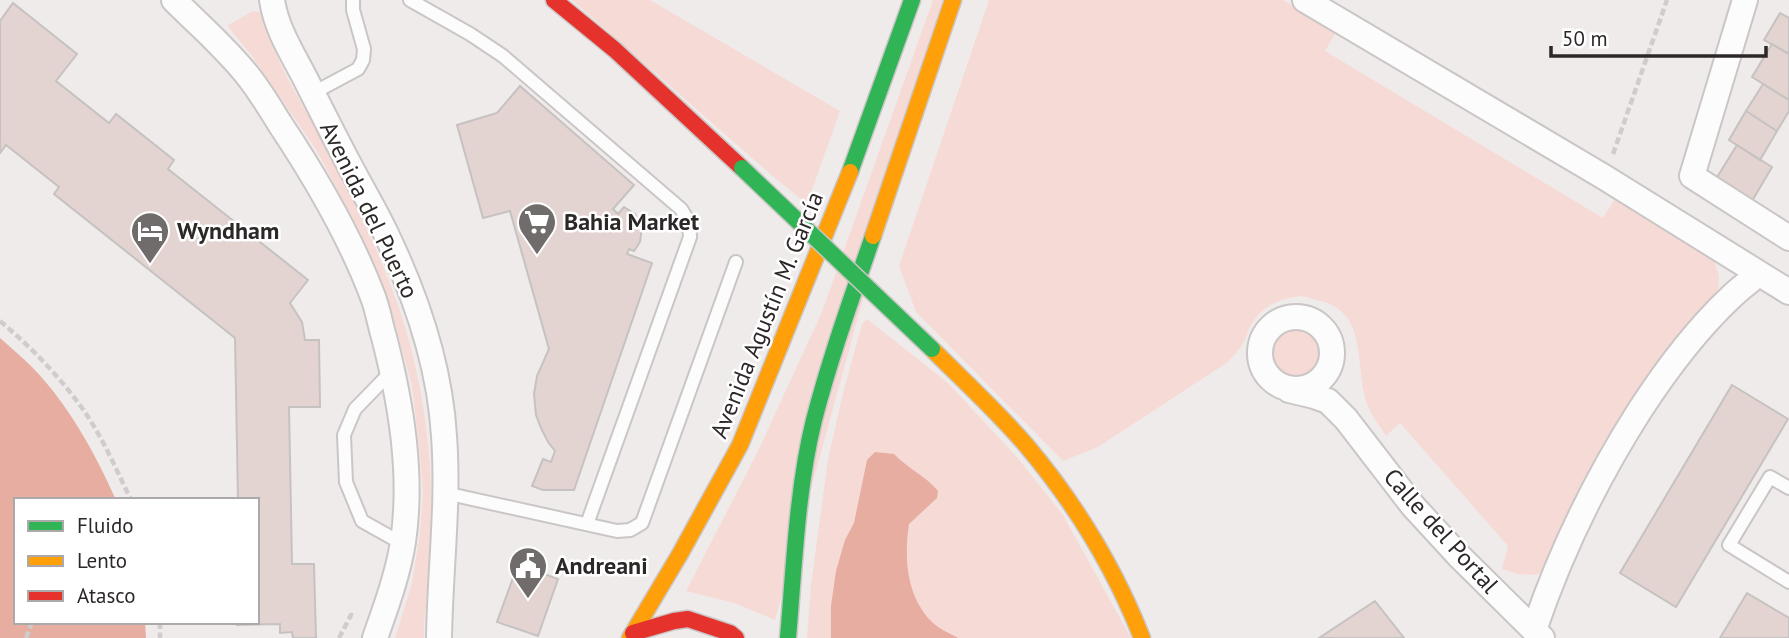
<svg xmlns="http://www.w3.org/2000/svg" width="1789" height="638" viewBox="0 0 1789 638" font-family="'PT Sans',sans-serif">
	<rect width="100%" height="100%" fill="#f0ebeb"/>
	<path fill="#f6dad5" d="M572 0H650L840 111 807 204 769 173Z
		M933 0H945L775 620 734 603 686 591 757 453 822 312Z
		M989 0H1283L1336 32 1325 51 1603 218 1615 199 1713 257 1719 276 1718 291 1711 302 1674 339 1628 404 1559 540 1550 567 1536 575 1517 574 1502 569 1508 546 1400 423 1386 436C1377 422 1367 410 1364 393 1356 356 1365 309 1316 300 1310 298 1302 295 1295 297 1277 299 1260 309 1251 325 1248 330 1247 335 1245 340 1241 348 1234 355 1228 362L1098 447 1063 461 916 312 899 266Z
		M253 11 259 12 263 15C274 62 302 102 324 144 353 197 379 251 399 308 418 363 431 437 431 495 431 525 430 556 428 585 427 603 423 620 424 638H395L412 583 420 533 423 494 420 454 412 386 392 313 361 235 317 151 252 56 229 28 228 25Z
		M867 319 948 383 1017 457 1063 515 1131 638H807L811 585 828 459 843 393 862 324Z
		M1270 354a26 26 0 1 1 52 0a26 26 0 1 1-52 0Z"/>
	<path fill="#e6ada0" d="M0 338C11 348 22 357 32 367 69 405 95 453 116 500H16V622H145L146 638H0Z
		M875 452 894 454C907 468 926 476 938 491L937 498 909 524C904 556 906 594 930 620 937 628 949 633 958 638H831V606L836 571 845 540 854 523 867 460Z"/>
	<path fill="#e3d4d1" stroke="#c6c2c2" stroke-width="2" d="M13 3 77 54 56 81 109 123 116 114 174 160 168 169 308 280 290 303 302 322 305 340H319L320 407H289L292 564H314L316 638H293L292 632 280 633V624L237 625V622H257V500H238L235 338 54 194 59 187 6 145 0 153V21Z
		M1780 13 1789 18V54L1764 40Z
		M1772 44 1789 54V100L1752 77Z
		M1763 84 1789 100V111L1777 131 1746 111Z
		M520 86 634 185 613 209 618 214 624 207 635 214 642 227 640 242 634 251 629 249 627 254 652 263 574 490H543L532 486 543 459 551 462 555 451 548 442 541 428 536 415 534 394 537 376 549 349 510 211 483 218 457 125 497 113Z
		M1746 111 1777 131 1760 160 1729 140Z
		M1737 145 1772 167 1752 201 1716 179Z
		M1732 385 1788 419 1676 607 1620 573Z
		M518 564 558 579 538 636 497 622Z
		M1747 593 1789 618V638H1720Z
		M1375 601 1404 638H1319Z"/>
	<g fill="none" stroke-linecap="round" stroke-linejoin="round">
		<defs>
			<path id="lane" d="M410 0 470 34 503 56 681 209 689 222 690 237 587 524
				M313 93 358 69 363 60 364 49 353 10V0
				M393 370 355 409 344 435 346 482 362 521 403 544
				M1789 488 1770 477 1729 545 1789 582
				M445 493 617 531 630 530 642 523 736 262"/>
			<path id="street" d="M174 0C199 25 226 48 248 76 260 91 270 108 280 124 316 178 350 236 373 297 378 310 380 324 384 337 401 403 413 474 403 542 398 574 386 607 375 638
				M272 0C276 28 292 53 305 78 320 108 335 138 351 168 363 191 377 214 388 238 417 299 440 368 444 436 449 504 440 571 439 638
				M1305 0 1604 177 1789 292
				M1745 0 1692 176 1789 238
				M1260 353a36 36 0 1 1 72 0a36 36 0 1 1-72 0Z
				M1289 390 1314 396 1328 401 1346 419 1413 506 1459 556 1542 638
				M1534 630C1560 553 1596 479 1640 410 1666 370 1695 331 1730 298 1739 289 1749 282 1758 274"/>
			<path id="fast" d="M850 172 912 0
				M788 638C794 568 797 488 814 420 830 358 852 297 873 236"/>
			<path id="slow" d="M873 236 953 0
				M932 349C964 381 997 411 1026 445 1074 502 1115 569 1142 638
				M630 638 680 554 740 445 850 172"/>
			<path id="jam" d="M554 0 615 50 742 168
				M633 633 674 621 688 619 730 633 736 638"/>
		</defs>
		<use href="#lane" stroke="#cac6c6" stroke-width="16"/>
		<use href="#street" stroke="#cac6c6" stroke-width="28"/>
		<use href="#fast" stroke="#cac6c6" stroke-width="19"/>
		<use href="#slow" stroke="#cac6c6" stroke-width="19"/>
		<use href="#jam" stroke="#cac6c6" stroke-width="19"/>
		<path stroke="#cecccc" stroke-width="4.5" stroke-dasharray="7 3.5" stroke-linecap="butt" d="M1613 154 1667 0
			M0 321C31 347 59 376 82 408 102 436 116 469 131 500
			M160 622V638
			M26 638 32 622
			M339 638 351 615 355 616"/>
		<use href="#lane" stroke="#fdfcfc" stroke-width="12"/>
		<use href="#street" stroke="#fdfcfc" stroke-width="24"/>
		<use href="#fast" stroke="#30b455" stroke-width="16"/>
		<use href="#slow" stroke="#ff9f0a" stroke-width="16"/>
		<use href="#jam" stroke="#e5322d" stroke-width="16"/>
		<defs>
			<path id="fast-bridge" d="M742 168 932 349"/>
		</defs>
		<use href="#fast-bridge" stroke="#cac6c6" stroke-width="19" stroke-linecap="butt"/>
		<use href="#fast-bridge" stroke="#30b455" stroke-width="16"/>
	</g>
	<defs>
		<symbol id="supermarket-pin" viewBox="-11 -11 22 30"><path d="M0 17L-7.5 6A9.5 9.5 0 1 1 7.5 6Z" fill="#716c6c" stroke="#fff"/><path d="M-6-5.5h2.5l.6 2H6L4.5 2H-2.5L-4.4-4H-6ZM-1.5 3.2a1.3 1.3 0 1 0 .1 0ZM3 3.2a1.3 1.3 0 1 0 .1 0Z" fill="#fff"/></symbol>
		<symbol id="hotel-pin" viewBox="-11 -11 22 30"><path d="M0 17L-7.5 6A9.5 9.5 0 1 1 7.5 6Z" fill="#716c6c" stroke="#fff"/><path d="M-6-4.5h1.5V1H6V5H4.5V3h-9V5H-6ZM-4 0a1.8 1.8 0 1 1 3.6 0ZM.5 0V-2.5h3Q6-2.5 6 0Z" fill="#fff"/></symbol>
		<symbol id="civic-pin" viewBox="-11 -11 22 30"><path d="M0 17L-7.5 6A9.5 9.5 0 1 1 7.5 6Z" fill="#716c6c" stroke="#fff"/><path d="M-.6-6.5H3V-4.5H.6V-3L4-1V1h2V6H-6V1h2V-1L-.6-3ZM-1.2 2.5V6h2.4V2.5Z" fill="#fff"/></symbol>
	</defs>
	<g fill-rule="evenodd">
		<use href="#supermarket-pin" x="515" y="200" width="44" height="60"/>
		<use href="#hotel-pin" x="128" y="209" width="44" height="60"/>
		<use href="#civic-pin" x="506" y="544" width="44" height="60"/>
	</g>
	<g text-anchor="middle" stroke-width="5" stroke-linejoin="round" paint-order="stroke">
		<g font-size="24" fill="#2c2827" stroke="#fff">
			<text transform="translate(369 210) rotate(64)" y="8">Avenida del Puerto</text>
			<text transform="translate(767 315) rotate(-68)" y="8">Avenida Agustín M. García</text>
			<text transform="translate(1441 531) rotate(48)" y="8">Calle del Portal</text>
		</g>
		<g font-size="24" font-weight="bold" fill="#2c2827" stroke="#fff" text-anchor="start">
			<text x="564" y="230">Bahia Market</text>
			<text x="177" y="239">Wyndham</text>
			<text x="555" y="574">Andreani</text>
		</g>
	</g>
	<rect x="14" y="498" width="245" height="126" fill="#ffffff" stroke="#aba9a9" stroke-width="2"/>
	<rect x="28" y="521" width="35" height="10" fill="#30b455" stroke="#aba9a9" stroke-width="2"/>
	<text x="77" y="533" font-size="21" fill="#2c2827">Fluido</text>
	<rect x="28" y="556" width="35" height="10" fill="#ff9f0a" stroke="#aba9a9" stroke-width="2"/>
	<text x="77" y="568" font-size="21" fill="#2c2827">Lento</text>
	<rect x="28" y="591" width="35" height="10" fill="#e5322d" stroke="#aba9a9" stroke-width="2"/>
	<text x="77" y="603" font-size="21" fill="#2c2827">Atasco</text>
	<path d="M1551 46v10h215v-10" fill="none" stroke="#2c2827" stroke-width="3.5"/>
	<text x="1562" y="46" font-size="21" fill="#2c2827" stroke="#ffffff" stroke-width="5" paint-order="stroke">50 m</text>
</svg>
